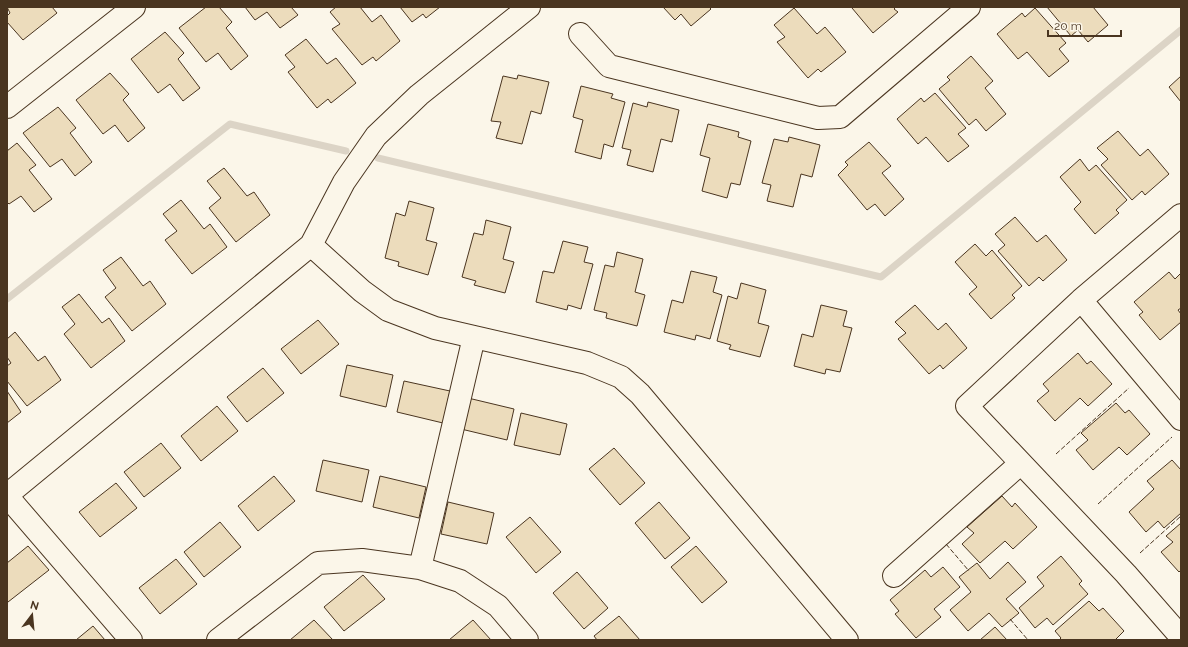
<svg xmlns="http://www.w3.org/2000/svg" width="1188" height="647" viewBox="0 0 1188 647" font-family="Raleway,sans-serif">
	<rect width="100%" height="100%" fill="#fbf6e9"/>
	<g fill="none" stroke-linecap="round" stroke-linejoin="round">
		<path stroke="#dcd4c6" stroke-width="7" d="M378 158 881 277 1181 30
			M7 299 230 124 346 151"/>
	</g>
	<path fill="#ecdcbc" stroke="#4a3520" d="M7 7H52L57 13 23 40 7 22V16L10 13Z
		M206 7H219L232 22 226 28 248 56 231 70 218 53 206 62 179 28Z
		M245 7H291L298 15 280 28 267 12 255 20Z
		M336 7H360L372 22 381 15 400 41 376 61 373 57 362 65 332 29 340 24 330 12Z
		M400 7H440L426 18 423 14 412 22Z
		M663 7H709L711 9 691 26 681 14 675 20Z
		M853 7H896L894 9 898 12 873 33 852 8Z
		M1047 7H1093L1108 25 1088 42 1078 30 1071 36Z
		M794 8 817 34 825 27 846 52 821 72 818 69 808 78 777 42 785 37 774 25Z
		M1035 8 1066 43 1059 49 1069 61 1049 77 1027 52 1018 59 997 34 1022 13 1025 17Z
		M165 32 184 53 178 59 200 88 183 101 170 84 158 93 131 59Z
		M306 39 327 64 336 58 356 83 331 103 328 99 317 108 288 72 295 67 285 55Z
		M971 56 993 81 985 88 1006 114 986 131 976 119 969 125 939 89 950 80 947 77Z
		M110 73 129 94 123 100 145 128 128 142 115 125 103 134 76 100Z
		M518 75 549 82 541 114 531 111 522 144 496 138 501 122 491 121 503 76 517 79Z
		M1181 76V102L1169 87Z
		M581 86 613 94 611 98 625 102 613 147 604 144 601 159 575 152 583 120 573 117Z
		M935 93 966 128 958 134 969 146 948 162 926 137 918 144 897 119 921 98 924 102Z
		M648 102 679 110 672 142 661 139 653 172 627 165 631 150 622 148 633 103 647 107Z
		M58 107 76 128 70 133 92 162 75 176 62 159 50 167 23 133Z
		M708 124 739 132 738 137 751 141 740 185 731 183 727 198 702 191 710 158 700 155Z
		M1118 131 1140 156 1148 149 1169 174 1145 195 1142 191 1132 200 1101 165 1108 159 1097 148Z
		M789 137 820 145 812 177 801 174 793 207 767 201 771 185 762 183 774 139 788 142Z
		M869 142 891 166 882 173 904 199 885 216 875 204 867 210 838 175 848 165 845 162Z
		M17 143 36 165 29 170 52 199 34 212 21 196 9 204 7 202V151Z
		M1080 159 1089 171 1096 165 1127 200 1116 210 1119 213 1095 234 1074 209 1081 202 1060 177Z
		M224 168 247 196 254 192 270 215 236 242 209 208 221 198 207 181Z
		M181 200 204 229 210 224 227 247 192 274 165 240 177 231 163 214Z
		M409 201 434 208 426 240 437 243 428 275 398 266 399 262 385 258 396 213 405 216Z
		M1015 217 1037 242 1046 235 1067 260 1043 281 1039 277 1029 286 998 251 1005 245 995 234Z
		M486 220 511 227 503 259 514 262 505 293 474 285 476 281 462 277 474 233 483 235Z
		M563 241 588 247 584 262 593 264 581 309 568 305 567 310 536 302 543 271 554 273Z
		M975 244 986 256 992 250 1022 286 1012 295 1015 298 991 319 969 294 977 287 955 262Z
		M617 252 643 259 635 292 645 295 637 326 606 318 607 313 594 310 605 265 614 267Z
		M121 257 143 286 150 281 166 304 132 331 105 297 116 288 103 270Z
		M691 271 717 277 713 292 722 295 710 339 696 335 695 340 664 332 672 300 683 303Z
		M1169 272 1175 279 1181 273V308L1178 310 1181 314V322L1160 340 1139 315 1143 312 1134 302Z
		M741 283 766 290 758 323 769 326 760 357 729 349 731 345 717 341 728 296 737 299Z
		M79 294 102 323 109 318 125 341 91 368 64 334 75 324 62 307Z
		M821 305 847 311 843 326 852 328 840 372 826 369 825 374 794 366 802 334 813 337Z
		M915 305 938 330 946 323 967 348 943 369 940 365 929 374 898 339 906 333 895 322Z
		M318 320 339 344 301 374 281 349Z
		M15 332 38 361 45 356 61 380 27 406 7 381V366L11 363 7 357V339Z
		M1078 353 1087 364 1091 361 1112 384 1088 406 1080 398 1055 421 1037 401 1049 391 1043 384Z
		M347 365 393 375 386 407 340 396Z
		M263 368 284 393 247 422 227 397Z
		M404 381 450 391 443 423 397 412Z
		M7 391 21 412 7 423Z
		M468 398 514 409 507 440 461 429Z
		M1116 403 1125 413 1129 410 1150 434 1127 455 1119 447 1093 470 1076 450 1088 440 1081 433Z
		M217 406 238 431 201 461 181 436Z
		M521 413 567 424 560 455 514 445Z
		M161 443 181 468 144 497 124 472Z
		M614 448 645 483 620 505 589 469Z
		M323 460 369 470 362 502 316 491Z
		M1172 460 1181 470V513L1164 528 1158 521 1146 532 1129 512 1154 489 1147 481Z
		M274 476 295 501 258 531 238 506Z
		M380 476 426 487 419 518 373 507Z
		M116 483 137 508 100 537 79 512Z
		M1002 496 1012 507 1015 503 1037 527 1013 549 1005 541 980 563 962 544 974 533 967 527Z
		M448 502 494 513 487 544 441 534Z
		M659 502 690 538 665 559 635 523Z
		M530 517 561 552 536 573 506 537Z
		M220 522 241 547 204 577 184 552Z
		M1181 523V570L1179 572 1161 552 1173 542 1166 536Z
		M28 546 49 570 8 602 7 601V563Z
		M696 546 727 582 702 603 671 567Z
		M1061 556 1082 581 1079 584 1088 594 1053 625 1047 618 1035 628 1019 608 1044 586 1037 577Z
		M176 559 197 584 160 614 139 588Z
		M1008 562 1026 582 1006 599 1019 613 1002 627 989 613 968 631 950 610 971 592 959 577 977 563 990 579Z
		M943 567 960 587 934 609 941 617 916 638 895 614 899 611 890 600 925 570 931 577Z
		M577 572 608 608 584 629 553 593Z
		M363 575 385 599 344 631 324 607Z
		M1089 601 1099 611 1103 608 1124 631 1115 640H1059L1061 638 1055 631Z
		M619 616 640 640H597L594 636Z
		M314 620 333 640H290Z
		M473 620 491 640H449Z
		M93 626 105 640H76Z
		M995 627 1007 640H980Z"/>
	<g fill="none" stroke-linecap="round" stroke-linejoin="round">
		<defs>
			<path id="street" d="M580 34 609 66 818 118 840 117 969 7
				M7 107 134 7
				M1181 215 1081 300 967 406 1126 574 1181 637
				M311 245 362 291 388 310 435 328 587 363 621 377 640 394 847 640
				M1081 300 1181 419
				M7 495 311 245 344 182 376 136 419 95 529 7
				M7 496 131 640
				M420 568 474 337
				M894 576 1021 463
				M218 640 318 563 362 560 420 568 460 581 498 606 527 640"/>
		</defs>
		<use href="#street" stroke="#4a3520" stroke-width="24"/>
		<use href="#street" stroke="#fbf6e9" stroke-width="22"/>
		<path stroke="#4a3520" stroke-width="1" stroke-dasharray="5 2" stroke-linecap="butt" d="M1056 454 1129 388
			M1098 504 1172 437
			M946 544 969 571
			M1140 553 1181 516
			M1010 619 1028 640"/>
	</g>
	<rect width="1188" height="647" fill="none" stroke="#4a3520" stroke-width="16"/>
	<g transform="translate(32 615) rotate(16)" stroke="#fbf6e9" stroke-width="3" paint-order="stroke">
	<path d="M0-3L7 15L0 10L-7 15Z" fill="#4a3520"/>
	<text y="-6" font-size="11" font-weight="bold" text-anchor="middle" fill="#4a3520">N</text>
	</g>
	<path d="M1048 30v6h73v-6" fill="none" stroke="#4a3520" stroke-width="2"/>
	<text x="1054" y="30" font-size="12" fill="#4a3520" stroke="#fbf6e9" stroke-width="3" paint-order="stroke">20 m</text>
</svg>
